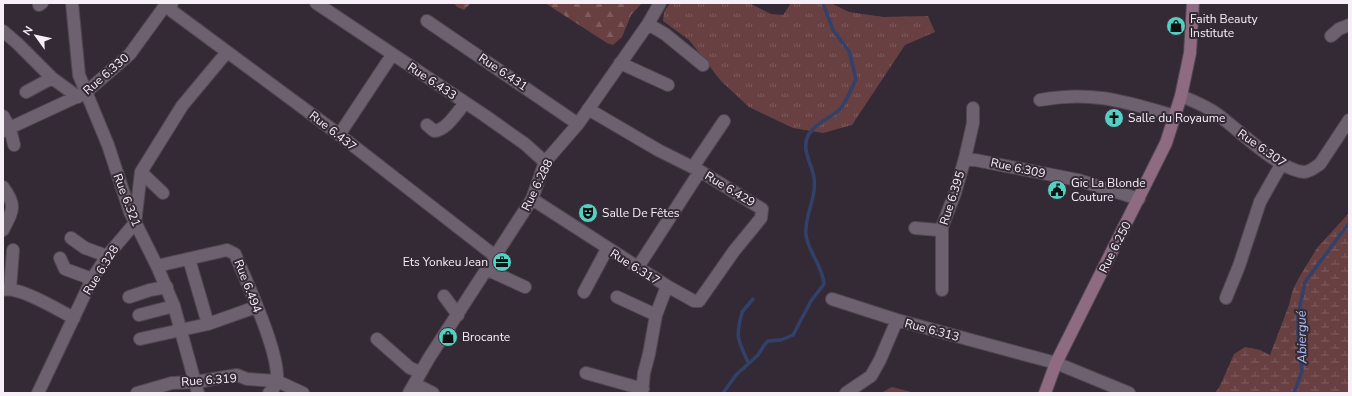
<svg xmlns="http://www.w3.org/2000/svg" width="1352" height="396" viewBox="0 0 1352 396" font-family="'Nunito Sans',sans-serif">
	<defs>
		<pattern id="grass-tufts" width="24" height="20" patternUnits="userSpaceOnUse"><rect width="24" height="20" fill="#684042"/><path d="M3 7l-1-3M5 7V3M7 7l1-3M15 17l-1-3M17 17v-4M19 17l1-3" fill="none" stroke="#7e5c5e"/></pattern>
		<pattern id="forest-firs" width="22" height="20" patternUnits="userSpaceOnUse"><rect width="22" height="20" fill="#684042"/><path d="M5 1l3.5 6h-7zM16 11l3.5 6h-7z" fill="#7e5c5e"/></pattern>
		<pattern id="wetland-marsh" width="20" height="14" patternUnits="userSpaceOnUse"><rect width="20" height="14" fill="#684042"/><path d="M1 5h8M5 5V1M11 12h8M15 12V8" fill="none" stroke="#7e5c5e"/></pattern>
	</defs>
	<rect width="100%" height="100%" fill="#342a36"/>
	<path fill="url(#grass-tufts)" d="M670 3H749L771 14 783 15 791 3H831L849 12 883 17 928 16 935 32 905 45 852 125 823 133 793 128 749 107 721 81 689 40 663 21 664 12Z
		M892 387 915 393H881Z"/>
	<path fill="url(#forest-firs)" d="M454 3H471L464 10 457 7Z
		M545 3H642L631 15 622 37 613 45 607 43Z"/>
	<path fill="url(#wetland-marsh)" d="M1349 213V393H1215L1220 386 1234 354 1245 347 1260 350 1270 355 1289 305 1293 289 1300 276 1317 248Z"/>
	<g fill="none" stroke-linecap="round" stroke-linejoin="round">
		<path stroke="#324169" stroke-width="3.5" d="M742 312 753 299
			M742 313C735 337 738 340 748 362
			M723 393 736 375 758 355 765 344 768 341 781 340 793 335 811 301 824 284C823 266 808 252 806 235 804 216 817 198 814 178 812 163 800 149 809 134 816 123 830 118 838 111 845 106 852 87 856 79L849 51 833 30 823 3
			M1294 393 1302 371 1298 338V315L1305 282 1349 223"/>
		<defs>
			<path id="minor" d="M172 3 170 8 172 11 337 133 495 256
				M316 3 484 115 525 144 545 162
				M39 5 42 3
				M427 21 578 124
				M648 24 665 34 703 65
				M3 31 17 43 52 78 78 97
				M1331 36 1339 29 1349 25
				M620 63 668 85
				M26 92 52 78
				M1181 96C1194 101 1206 106 1217 114 1238 129 1278 170 1304 172 1310 172 1315 167 1320 164L1349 120
				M1040 100C1092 90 1126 102 1175 116
				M588 109 658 150 700 171 762 209 761 218 734 251 699 301H694L667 286
				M3 116 10 128 14 145
				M427 125 434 131C447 130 457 112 465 103
				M3 131 85 93 130 54 167 3
				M339 135 392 55
				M965 158 1078 180 1139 199
				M693 167 724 121
				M141 172 163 193
				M3 187C17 206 13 210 3 230
				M532 199 667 286 656 315 649 354 644 373 642 393
				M915 228 938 230 942 227
				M71 238 85 248 107 256
				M60 258 65 269 92 279
				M189 259 208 324
				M157 266 227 250 235 254C247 283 279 351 277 380 276 386 273 389 269 393
				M638 267 700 171
				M486 269 525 287
				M10 289 13 250
				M3 290C20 286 58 310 74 318
				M942 290V227L955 193 965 158 973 123V108
				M584 292 607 249
				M444 296 458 315
				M129 297 150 290 167 287
				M617 297 656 315
				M1226 298 1239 266 1260 202 1282 163
				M832 299 897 320
				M139 315 174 306
				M140 339 208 324 256 307
				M377 339 410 368 420 372
				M586 373 643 389
				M415 384 433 393
				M38 393 92 279 107 256 135 223 141 172 182 106 227 52
				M137 393 172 383 196 382 237 375 247 379 277 381 303 393
				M409 393 429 358 532 199 545 162 578 124 648 24 660 3
				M846 393 871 376 880 360 897 320 1056 363 1129 393"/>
			<path id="tertiary" d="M72 3 79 75 108 145 130 212 157 266 174 306 198 393"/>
			<path id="secondary" d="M1045 393 1056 363 1166 143 1181 96 1190 53 1193 3"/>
		</defs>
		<use href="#minor" stroke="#514751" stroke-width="14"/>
		<use href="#tertiary" stroke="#514751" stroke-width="14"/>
		<use href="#secondary" stroke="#514751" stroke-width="14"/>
		<use href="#minor" stroke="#6d616f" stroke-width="12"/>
		<use href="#tertiary" stroke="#6d616f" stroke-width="12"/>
		<use href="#secondary" stroke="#8f6b82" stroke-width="12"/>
	</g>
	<defs>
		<symbol id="shop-disc" viewBox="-11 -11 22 22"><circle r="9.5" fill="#57cec2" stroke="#342a36"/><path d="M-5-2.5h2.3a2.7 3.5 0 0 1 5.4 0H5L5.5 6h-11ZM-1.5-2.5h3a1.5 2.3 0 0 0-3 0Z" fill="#111"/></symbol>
		<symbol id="church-disc" viewBox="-11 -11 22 22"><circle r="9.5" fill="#57cec2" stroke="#342a36"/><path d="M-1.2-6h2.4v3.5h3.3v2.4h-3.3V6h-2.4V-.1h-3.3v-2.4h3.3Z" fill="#111"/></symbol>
		<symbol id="civic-disc" viewBox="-11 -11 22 22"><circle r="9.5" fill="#57cec2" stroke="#342a36"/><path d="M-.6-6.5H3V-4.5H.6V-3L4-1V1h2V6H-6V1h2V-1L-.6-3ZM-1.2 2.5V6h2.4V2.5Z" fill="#111"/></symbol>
		<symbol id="theatre-disc" viewBox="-11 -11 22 22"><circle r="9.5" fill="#57cec2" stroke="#342a36"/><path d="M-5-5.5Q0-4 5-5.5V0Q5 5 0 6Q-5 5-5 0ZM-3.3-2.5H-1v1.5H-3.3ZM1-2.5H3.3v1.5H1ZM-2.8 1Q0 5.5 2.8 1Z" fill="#111"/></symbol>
		<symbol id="office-disc" viewBox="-11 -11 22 22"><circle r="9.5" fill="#57cec2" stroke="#342a36"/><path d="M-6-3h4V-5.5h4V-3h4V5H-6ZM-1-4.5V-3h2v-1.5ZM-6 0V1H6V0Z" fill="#111"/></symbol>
	</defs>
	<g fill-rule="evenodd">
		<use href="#shop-disc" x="1165" y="15" width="22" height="22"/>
		<use href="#church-disc" x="1103" y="107" width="22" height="22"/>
		<use href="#civic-disc" x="1046" y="179" width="22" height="22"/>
		<use href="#theatre-disc" x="577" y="202" width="22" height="22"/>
		<use href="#office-disc" x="491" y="251" width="22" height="22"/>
		<use href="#shop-disc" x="437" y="326" width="22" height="22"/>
	</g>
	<g text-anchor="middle" stroke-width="4" stroke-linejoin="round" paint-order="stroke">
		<g font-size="12" fill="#f7eff7" stroke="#342a36" text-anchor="start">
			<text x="1190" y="23">Faith Beauty<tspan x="1190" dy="14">Institute</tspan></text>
			<text x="1128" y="122">Salle du Royaume</text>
			<text x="1071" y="187">Gic La Blonde<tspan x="1071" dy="14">Couture</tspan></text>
			<text x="602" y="217">Salle De Fêtes</text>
			<text x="488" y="266" text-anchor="end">Ets Yonkeu Jean</text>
			<text x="462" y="341">Brocante</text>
		</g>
		<g font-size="12" fill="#f7eff7" stroke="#342a36">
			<text transform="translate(503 72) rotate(34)" y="4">Rue 6.431</text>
			<text transform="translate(106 74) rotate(-41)" y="4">Rue 6.330</text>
			<text transform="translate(432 81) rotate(34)" y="4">Rue 6.433</text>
			<text transform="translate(333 131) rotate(38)" y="4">Rue 6.437</text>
			<text transform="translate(1262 148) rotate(35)" y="4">Rue 6.307</text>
			<text transform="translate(1018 168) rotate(12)" y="4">Rue 6.309</text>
			<text transform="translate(537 185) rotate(-64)" y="4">Rue 6.288</text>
			<text transform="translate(730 189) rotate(31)" y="4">Rue 6.429</text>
			<text transform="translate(952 198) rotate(-72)" y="4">Rue 6.395</text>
			<text transform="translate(127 200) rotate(69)" y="4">Rue 6.321</text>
			<text transform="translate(1115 247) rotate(-63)" y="4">Rue 6.250</text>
			<text transform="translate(635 267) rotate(32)" y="4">Rue 6.317</text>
			<text transform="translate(101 270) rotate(-58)" y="4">Rue 6.328</text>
			<text transform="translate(248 286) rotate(69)" y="4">Rue 6.494</text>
			<text transform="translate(932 330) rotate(15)" y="4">Rue 6.313</text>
			<text transform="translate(209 380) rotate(-4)" y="4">Rue 6.319</text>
		</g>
		<g font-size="13" font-style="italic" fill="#abc1f8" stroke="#342a36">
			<text transform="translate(1301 337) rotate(-91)" y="5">Abiergué</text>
		</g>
	</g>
	<rect width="1352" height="396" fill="none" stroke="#f7eff7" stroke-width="8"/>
	<g transform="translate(36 36) rotate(303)" stroke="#342a36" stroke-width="3" paint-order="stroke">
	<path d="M0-3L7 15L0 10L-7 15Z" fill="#f7eff7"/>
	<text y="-6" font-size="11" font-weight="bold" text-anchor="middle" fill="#f7eff7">N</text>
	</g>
</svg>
